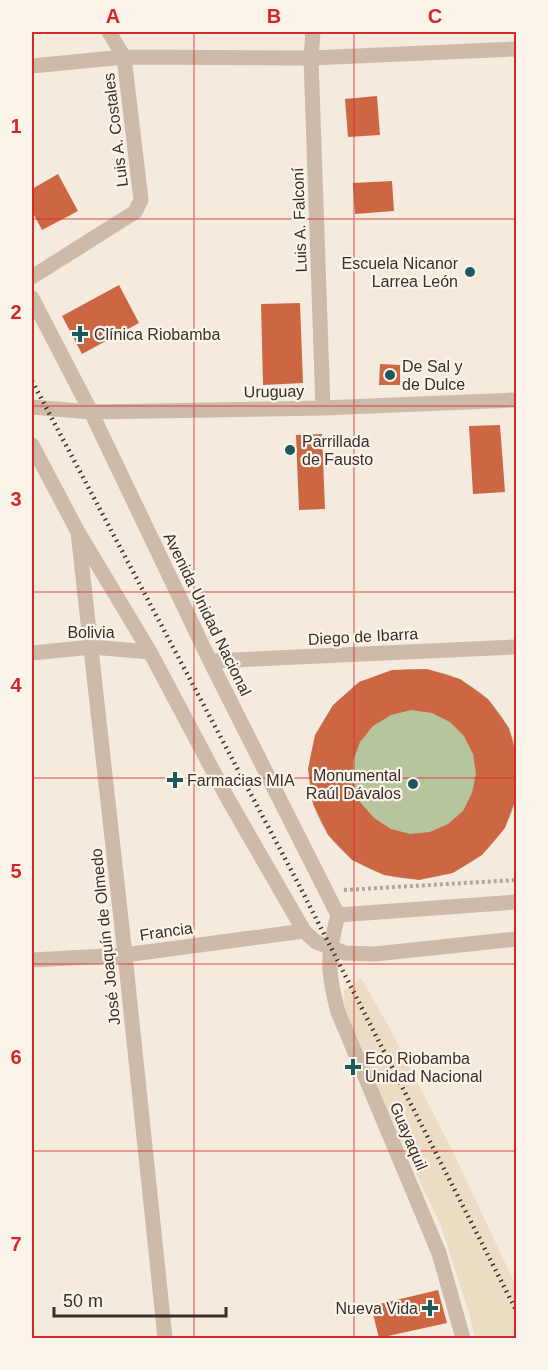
<svg xmlns="http://www.w3.org/2000/svg" width="548" height="1370" viewBox="0 0 548 1370" font-family="Helvetica,sans-serif">
	<rect width="100%" height="100%" fill="#f4eade"/>
	<path fill="#b6c59d" d="M309 774a105 105 0 1 1 210 0a105 105 0 1 1-210 0Z"/>
	<path fill="#eddcc4" d="M361 978 388 1025 453 1152 516 1286V1338H475L469 1313 441 1226 343 1019 344 991Z"/>
	<path fill="#cd6743" fill-rule="evenodd" d="M377 96 380 135 348 137 345 99Z
		M58 174 78 211 42 230 32 211V189Z
		M392 181 394 211 355 214 353 183Z
		M119 285 139 323 82 354 62 316Z
		M300 303 303 383 263 385 261 304Z
		M380 364 400 365V385H379Z
		M500 425 505 492 473 494 469 426Z
		M322 434 325 509 299 510 296 435Z
		M427 669 460 679 488 699 509 728 516 754V798L505 828 482 855 453 873 419 880 384 875 352 860 328 835 313 804 308 769 315 735 333 705 359 682 392 670ZM411 710 432 713 450 722 464 736 473 754 476 774 472 793 463 811 448 824 430 832 410 834 391 829 374 818 360 802 353 782V761L360 742 373 726 391 715Z
		M438 1290 447 1323 379 1338 371 1306Z"/>
	<g fill="none" stroke-linecap="round" stroke-linejoin="round">
		<path stroke="#b9a493" stroke-width="4" stroke-dasharray="3 3" stroke-linecap="butt" d="M344 890 516 880"/>
		<path stroke="#cdbaa9" stroke-width="15" d="M313 32 311 58 323 408
			M32 66 124 57 311 58 516 49
			M32 277 135 212 141 200 124 57 109 32
			M32 298 91 412 210 661 338 915C327 957 327 970 338 1012L439 1253 463 1338
			M32 407 91 412 323 408 516 400
			M32 445 78 532 150 652 228 799 304 931 316 942 345 953 375 954 516 939
			M78 532 125 955 165 1338
			M32 653 92 647 150 652
			M210 661 516 647
			M338 915 516 902
			M32 960 125 955 304 931"/>
		<path stroke="#3a2f29" stroke-width="4.5" stroke-dasharray="1.5 4.5" stroke-linecap="butt" d="M32 381 299 885 516 1310"/>
	</g>
	<path fill="none" stroke="#d62828" stroke-width="1.5" stroke-opacity="0.55" d="M194 32V1338M354 32V1338M32 219H516M32 406H516M32 592H516M32 778H516M32 964H516M32 1151H516"/>
	<g fill="#1c595f" stroke="#fbf4eb" stroke-width="2">
		<circle cx="470" cy="272" r="6"/>
		<path d="M77 325h6v6h6v6h-6v6h-6v-6h-6v-6h6z"/>
		<circle cx="390" cy="375" r="6"/>
		<circle cx="290" cy="450" r="6"/>
		<path d="M172 771h6v6h6v6h-6v6h-6v-6h-6v-6h6z"/>
		<circle cx="413" cy="784" r="6"/>
		<path d="M350 1058h6v6h6v6h-6v6h-6v-6h-6v-6h6z"/>
		<path d="M427 1299h6v6h6v6h-6v6h-6v-6h-6v-6h6z"/>
	</g>
	<g text-anchor="middle" stroke-width="4.5" stroke-linejoin="round" paint-order="stroke">
		<g font-size="16" fill="#3a2f29" stroke="#fbf4eb">
			<text transform="translate(115 130) rotate(-97)" y="6">Luis A. Costales</text>
			<text transform="translate(299 220) rotate(-92)" y="6">Luis A. Falconí</text>
			<text transform="translate(274 391) rotate(-1)" y="6">Uruguay</text>
			<text transform="translate(208 614) rotate(64)" y="6">Avenida Unidad Nacional</text>
			<text x="91" y="638">Bolivia</text>
			<text transform="translate(363 636) rotate(-3)" y="6">Diego de Ibarra</text>
			<text transform="translate(166 931) rotate(-8)" y="6">Francia</text>
			<text transform="translate(105 937) rotate(-96)" y="6">José Joaquín de Olmedo</text>
			<text transform="translate(409 1136) rotate(67)" y="6">Guayaquil</text>
		</g>
		<g font-size="16" fill="#3a2f29" stroke="#fbf4eb" text-anchor="start">
			<text x="458" y="269" text-anchor="end">Escuela Nicanor<tspan x="458" dy="18">Larrea León</tspan></text>
			<text x="94" y="340">Clínica Riobamba</text>
			<text x="402" y="372">De Sal y<tspan x="402" dy="18">de Dulce</tspan></text>
			<text x="302" y="447">Parrillada<tspan x="302" dy="18">de Fausto</tspan></text>
			<text x="401" y="781" text-anchor="end">Monumental<tspan x="401" dy="18">Raúl Dávalos</tspan></text>
			<text x="187" y="786">Farmacias MIA</text>
			<text x="365" y="1064">Eco Riobamba<tspan x="365" dy="18">Unidad Nacional</tspan></text>
			<text x="418" y="1314" text-anchor="end">Nueva Vida</text>
		</g>
	</g>
	<rect width="548" height="1370" fill="none" stroke="#fbf4eb" stroke-width="66"/>
	<path d="M54 1307v9h172v-9" fill="none" stroke="#3a2f29" stroke-width="3"/>
	<text x="63" y="1307" font-size="18" fill="#3a2f29" stroke="#fbf4eb" stroke-width="4.5" paint-order="stroke">50 m</text>
	<rect x="33" y="33" width="482" height="1304" fill="none" stroke="#d62828" stroke-width="2"/>
	<g font-size="20" text-anchor="middle" font-weight="bold" fill="#d62828">
		<text x="113" y="23">A</text>
		<text x="274" y="23">B</text>
		<text x="435" y="23">C</text>
		<text x="16" y="133">1</text>
		<text x="16" y="319">2</text>
		<text x="16" y="506">3</text>
		<text x="16" y="692">4</text>
		<text x="16" y="878">5</text>
		<text x="16" y="1064">6</text>
		<text x="16" y="1251">7</text>
	</g>
</svg>
